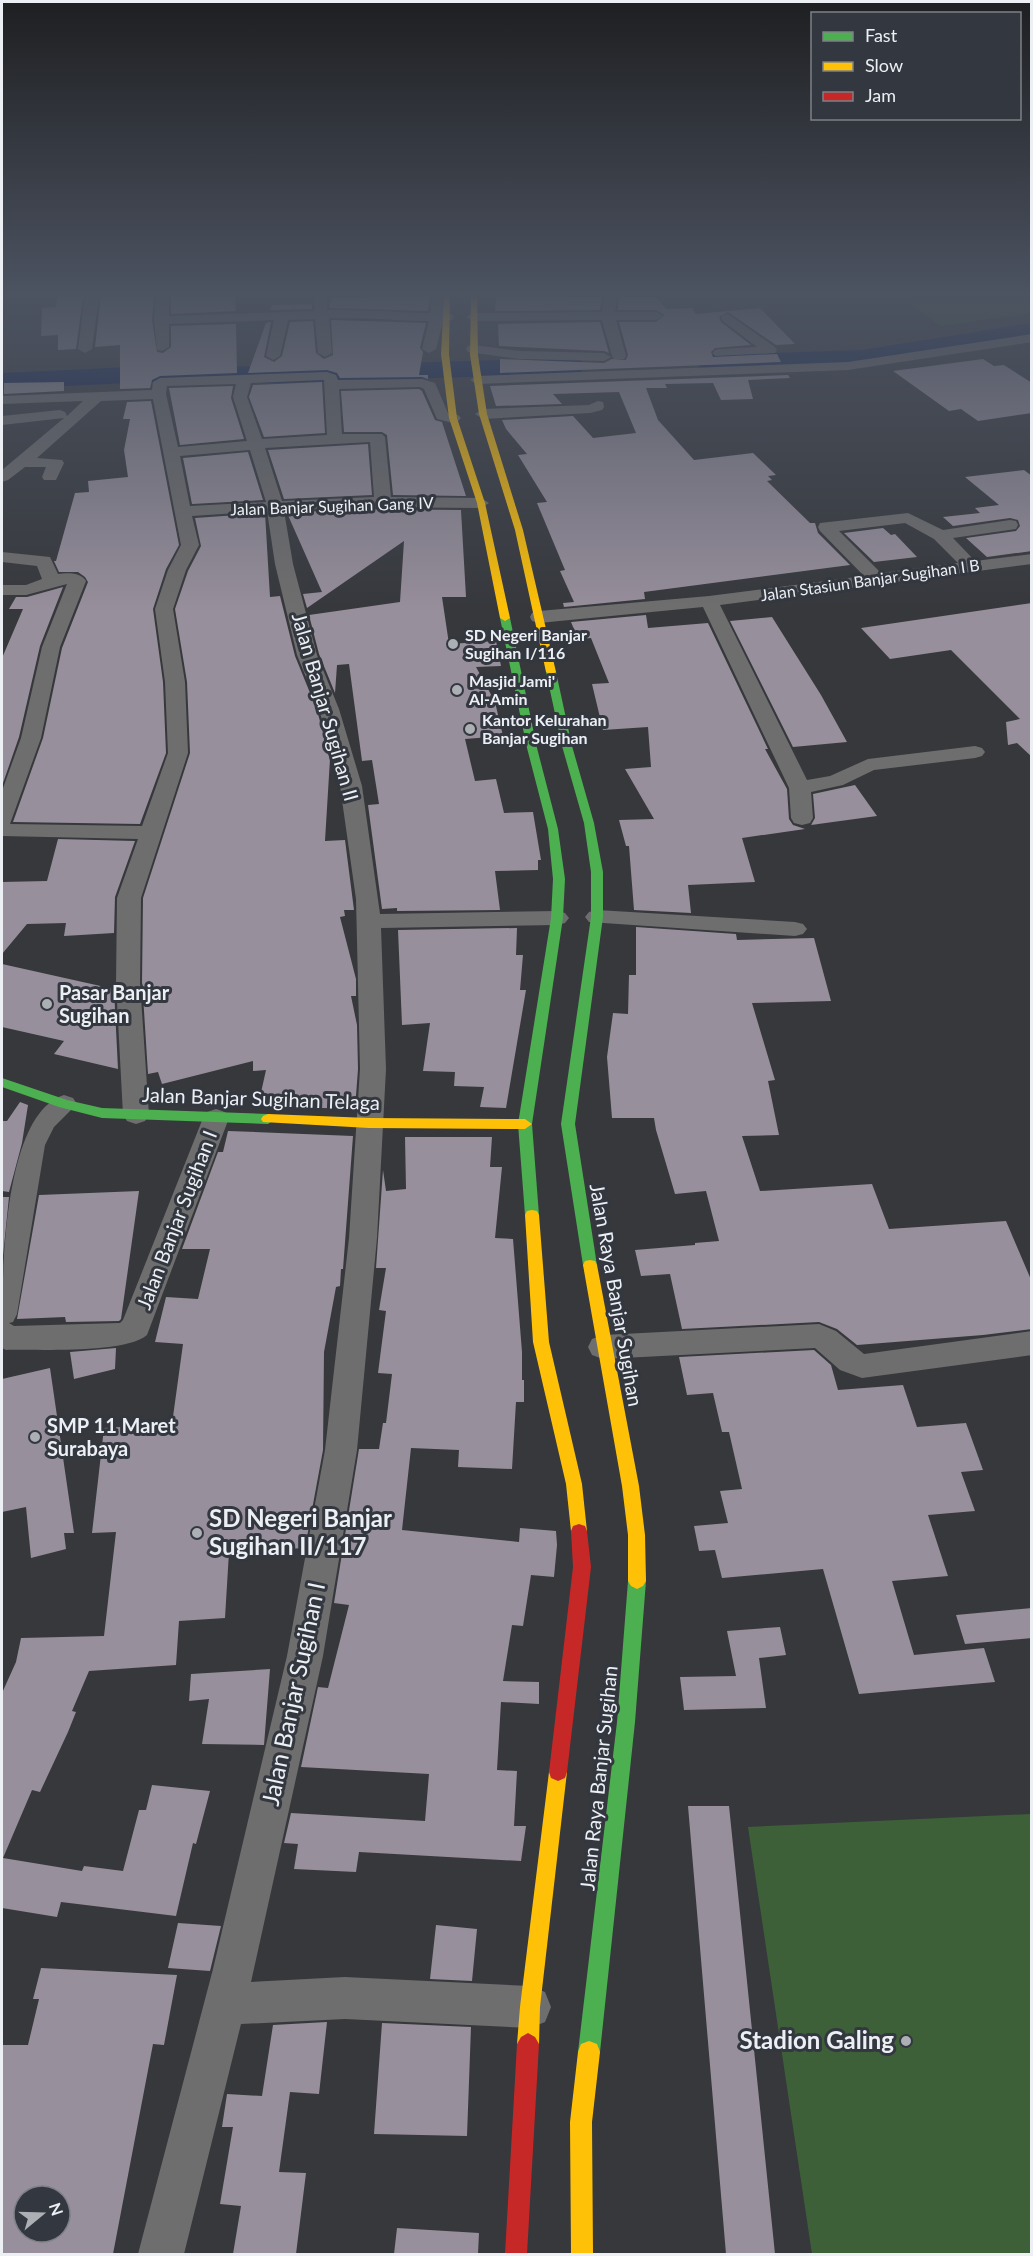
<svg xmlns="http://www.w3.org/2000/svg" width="1033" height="2256" viewBox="0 0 1033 2256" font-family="Lato,sans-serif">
	<rect width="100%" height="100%" fill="#36383c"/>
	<path fill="#3e6038" d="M900 296H1031V313L940 326Z
		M1031 1814V2254H812L748 1827Z"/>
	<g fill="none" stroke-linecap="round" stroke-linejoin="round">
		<path fill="#0a1f51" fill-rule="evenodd" d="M1032 323V339L862 366 710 371 701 369 697 363 701 357 710 355 862 350Z
			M571 358 581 360 584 366 581 372 571 374 273 383 174 381 2 389V373L174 365 273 367Z"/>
	</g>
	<path fill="#978f9b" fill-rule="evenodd" d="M57 296H83L76 349 58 350V335L41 336 42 308 56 307Z
		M101 296H154L152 320 157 352 163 353 171 347V326L236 324 237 373 160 376 152 380 150 388 120 389V345L95 347Z
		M171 296H235L236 311 171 314Z
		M395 296H430L428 311 330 308 329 303H331L332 298Z
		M496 296H569V297H602L600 310 495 311Z
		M619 297H656L666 309 692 308 696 314 760 308 795 344 776 345 728 312 719 317 721 322 751 345 715 348 711 352 713 357 777 354 781 362 500 373V359L604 363 612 359 626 360 628 355 619 322H656L665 315 656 310H618Z
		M312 304V309L270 310 272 305Z
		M331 320 426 323 420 348 423 352 419 375H428V379L422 377 340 378 337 373 327 370 248 373 266 323 271 322 264 357 274 362 282 356 290 322 313 321 316 353 324 359 333 355Z
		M600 322 609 353 604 351 499 346 498 324H495Z
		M983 359 994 366 1004 365 1032 383V413L978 421 961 409 949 411 893 371Z
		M788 375 790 378 748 380 753 399 721 400 713 383 665 384 667 388H646L658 420 694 460 753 453 776 475 768 476 772 480 767 481 810 523H815L818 533 850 565 644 592 645 599 564 607 563 603 574 602 560 571 565 570 537 503 547 502 518 455 527 454 506 429 502 420 573 416 593 438 636 433 619 392 553 394 562 404 496 406 490 386Z
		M64 382V391L4 394V383Z
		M322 382 325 433 264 437 249 397 253 385Z
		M233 386 231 398 244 439 180 445 169 388Z
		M419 389 422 391 435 420 442 422 466 496 393 495 387 435 382 432H344L341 391Z
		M151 401 179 545 166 569 153 609 163 682 166 753 140 824 13 822 43 738 62 648 88 582 85 577 78 572H59L54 561H56L75 493 89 492 88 481 128 477 124 450 130 419H123L127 402Z
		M368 444 372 495 284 499 268 450Z
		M248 452 263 500 192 504 183 458Z
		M1024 470 1032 476V551L987 557 966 538 1016 531 1020 526 1018 520 1010 518 953 526 943 517 980 513 975 508 999 505 965 477Z
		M352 509 461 510 466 597H442L449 644 496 641 501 666 476 667 495 702 503 736 465 739 475 781 496 779 504 813 533 812 541 860H538V870L495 871 500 910 397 911V908L382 909 368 805 379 804 372 760 362 761 349 664 337 665 335 693 319 654 309 615 400 602 404 541 307 608 303 594 322 592 287 513Z
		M265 513 270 597 280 596 295 656 317 710 330 759 325 841 345 840 354 910H344L345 916 340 917 356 979V996H351L357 1025 358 1069 355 1109 258 1106 266 1070 253 1071V1061L162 1084 158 1072 148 1074 143 995 146 996 142 983 143 898 190 753 187 682 175 609 188 571 201 546 195 518Z
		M883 528 891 535 895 534 917 557 874 562 844 533Z
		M63 587 40 646 19 737 2 786V658L23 609H9L16 597H27Z
		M1032 603V757L1017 743 1008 745 1006 722 1020 719 951 650 890 659 861 628Z
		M646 615 648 628 708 623 768 749H765L787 789 789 819 793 825 805 829 742 838 755 882 688 885 691 913 634 910 629 846H626L619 820 654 819 625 769 651 767 648 727 603 730 592 684 609 683 591 638 578 639 571 622Z
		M772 617 821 695 847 742 793 747 730 621Z
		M855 785 877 816 811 825 815 818 813 794Z
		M58 839 135 841 115 897 114 933 64 936 66 923 27 924 2 954V882L47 881Z
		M636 927 736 934 737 940 814 938 831 1001 752 1003 775 1080 768 1081 779 1135 742 1136 760 1191 872 1184 889 1229 1006 1221 1032 1282V1329L983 1335 857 1345 837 1329 819 1322 682 1329 670 1274 641 1276 635 1250 695 1245V1243L719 1241 706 1191 675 1194 656 1130 654 1118H612L607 1057 613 1013 628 1014 629 975H636Z
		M517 928 516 955H523L520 990H526L506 1108 480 1107 484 1087 454 1086 455 1072 423 1071 430 1023 402 1025 398 930Z
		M2 964 114 989 118 1069 54 1054 64 1041 2 1027Z
		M20 1102 28 1105 22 1143 9 1192 2 1191V1121H7Z
		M228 1131 353 1136 343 1269H341L340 1286 336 1287 324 1352 323 1450 305 1548 229 1552 225 1618 179 1621 176 1665 89 1671 72 1711 76 1712 68 1732 40 1792 32 1790 3 1858 82 1871 84 1866 123 1871 139 1810H146L152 1785 210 1791 196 1844 193 1843 176 1916 61 1902 57 1917 2 1908V1693L16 1662 21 1638 104 1636 116 1532 92 1533 104 1428 172 1424 183 1344 155 1342 166 1297 198 1299 210 1249H182L218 1152H223Z
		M405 1137H492L490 1167H502L495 1238 513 1239 522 1352V1380H524V1402H516L512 1469 458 1467 459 1450 411 1448 402 1530 519 1542 520 1528 556 1531 557 1545 554 1577 531 1575 523 1626 512 1625 503 1681 539 1682V1704L501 1702 497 1770 517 1771 514 1826H526L521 1861 359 1852 356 1872 294 1869 298 1844 284 1843 291 1813 425 1821 429 1774 301 1767 318 1687 328 1688 349 1605 334 1603 359 1449H379L383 1423H386L392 1374 378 1373 386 1311 379 1310 386 1268H376L383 1170 386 1191 406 1189Z
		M139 1191 121 1319 119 1321 66 1322 65 1317 17 1319 39 1195Z
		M2 1197H9L2 1266Z
		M116 1348 115 1369 74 1379 70 1352Z
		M814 1350 831 1365 838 1390 903 1385 917 1427 966 1423 983 1470 961 1472 975 1511 928 1515 948 1576 892 1581 914 1655 984 1648 995 1682 859 1694 823 1569 722 1578 715 1550 699 1551 694 1526 728 1523 720 1491 742 1489 729 1432H722L713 1393 687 1395 679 1357Z
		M50 1368 74 1533H64L66 1549 31 1558 26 1507 2 1512V1379Z
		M1032 1608V1638L965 1644 956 1615Z
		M780 1627 786 1655 759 1658 766 1708 684 1710 680 1677 736 1676 727 1631Z
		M270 1669 264 1745 202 1744 209 1699 189 1701 191 1674Z
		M688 1806H729L775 2254H726Z
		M178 1923 221 1926 210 1971 168 1968Z
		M436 1925 477 1929 472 1981 430 1979Z
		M41 1968 177 1975 164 2045 153 2044 113 2254H2V2045H28L39 1999H33ZM24 2196H60V2232H24Z
		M327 2022 319 2094 290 2092 279 2172 306 2173 296 2254H233L241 2206 220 2204 233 2127H222L227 2094 262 2096 273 2025Z
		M382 2023 471 2027 467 2136 374 2134Z
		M397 2228 479 2233 478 2254H394Z"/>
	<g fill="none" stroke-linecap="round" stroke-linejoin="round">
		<path fill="#6f6e6e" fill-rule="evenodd" d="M85 296H99L92 349 85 353 78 349Z
			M156 296H169V316L314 311 315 296H325L328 310C362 309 396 313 430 313L432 296H444V313L452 314 454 317 452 320 443 321 436 349 429 353 422 349 429 321C395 321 362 317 329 318L332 353 325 357 318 353 315 319 288 320 280 356 273 360 266 356 274 320 169 324V347L162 351 157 350 154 320Z
			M604 296H617L615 312H656L663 316 656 320H616L626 356 624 359H614L612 356 602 320 473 321 466 317 473 313 602 312Z
			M728 314 775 347 777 350 775 353 715 356 713 353 715 350 720 349 757 347 723 321 721 318 723 315Z
			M1032 334V342L848 370 477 384 470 380 477 376 848 362Z
			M473 345 520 351 604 353 611 357 604 361 520 359 468 352 466 349 468 346Z
			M327 372 336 375 338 380 422 379 435 383 448 413 458 415 461 418 458 421 453 423 437 419 424 389 420 387 339 389 342 434H382L385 437 391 497 481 498 489 503 481 508 352 507 284 511 293 564 317 655 339 709 362 786 380 914 557 911 565 913 569 918 565 923 557 925 381 928 386 1069 377 1238 357 1450 323 1656 251 1982 345 1977 530 1986 545 1992 551 2007 545 2022 530 2028 345 2019 241 2024 184 2254H138L213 1969 287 1656 325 1450 349 1238 360 1069 356 899 340 786 319 709 297 655 275 564 267 511 192 516 199 545 186 570 173 609 185 682 188 753 141 898 140 983 149 1115 145 1121 136 1124 127 1121 123 1115 116 983 117 898 138 839 2 836V791L21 738 42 647 67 584 26 595H2V585H26L42 579 37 566 2 562V552L50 557 58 574C67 573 80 572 86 581L60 647 41 738 10 824 142 826 168 753 165 682 155 609 168 570 181 545 153 399 101 401 37 458 62 460 64 463 56 480H44L42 477 46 467H25L8 480 2 482V470L64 418 2 425V416L60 410 65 412 67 416 83 401 2 404V396L152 390 153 382 160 378ZM324 380 327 435 262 439 247 397 251 383ZM236 384 233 397 247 441 178 447 166 394 167 386ZM370 442 374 497 282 501 265 448ZM250 450 266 502 190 506 180 456Z
			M598 401 603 402 604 407 602 410 590 413 483 419 475 414 483 409 589 405Z
			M908 513 943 530 1010 520 1016 521 1018 525 1016 529 953 538 975 561 1032 554V564L720 605 807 780 830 776 868 759 975 746 982 748 985 752 982 756 975 758 874 770 843 785 811 792 813 818 810 823 802 825 794 823 791 818 789 788 703 607 539 623 532 621 530 617 532 613 539 611 709 596 864 576 820 531 818 527 820 523ZM905 523 934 539 958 563 881 573 839 531Z
			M597 910 795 922 803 924 807 929 803 934 795 936 589 922 585 917 589 912Z
			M64 1095 73 1098 77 1104 54 1127 45 1145 17 1314 13 1322 9 1323 14 1326 120 1323 123 1320 203 1118 207 1112 216 1109 225 1112 229 1118 147 1335C125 1354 38 1349 6 1350L2 1348C2 1288 0 1115 64 1095Z
			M819 1324 836 1331 864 1354 1032 1331V1355L862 1378 840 1370 815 1348 603 1359 592 1355 588 1347 592 1339 603 1335Z"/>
		<path fill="#4caf50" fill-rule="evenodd" d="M505 615 510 618 537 748 558 829 565 879 563 918 532 1124 539 1215 537 1219H527L525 1215 518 1124 551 918 553 879 548 829 527 748 500 618Z
			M551 669 556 672 572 746 594 823 603 872V917L575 1124 597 1265 595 1269H585L583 1265 561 1124 591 917V872L584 823 562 746 546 672Z
			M2 1078 67 1100 102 1108 268 1114 275 1119 268 1124 102 1118 59 1107 2 1087Z
			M637 1573 643 1576 646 1581 635 1722 600 2052 597 2060 589 2063 581 2060 578 2052 617 1722 628 1581 631 1576Z"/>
		<path fill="#ffc107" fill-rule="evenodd" d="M444 296H450L449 354 457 418 485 503 510 618 505 621 500 618 477 503 449 418 441 354Z
			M471 296H477L478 355 487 414 523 530 556 672 551 675 546 672 515 530 479 414 470 355Z
			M268 1114 369 1118 525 1119 532 1124 525 1129 369 1128 263 1122 261 1119 263 1116Z
			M532 1210 537 1211 539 1215 549 1342 582 1484 587 1531 585 1536 579 1538 573 1536 571 1531 566 1484 533 1342 525 1215 527 1211Z
			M590 1260 595 1261 597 1265 639 1486 645 1535 646 1581 643 1586 637 1589 631 1586 628 1581V1535L622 1486 583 1265 585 1261Z
			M558 1763 565 1766 567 1772 540 2007 539 2044 535 2051 528 2055 521 2051 517 2044 520 2007 549 1772 551 1766Z
			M589 2041 597 2044 600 2052 592 2122 593 2254H571L570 2122 578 2052 581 2044Z"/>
		<path fill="#c62828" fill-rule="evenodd" d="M579 1524 585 1526 587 1531 591 1567 567 1772 565 1778 558 1781 551 1778 549 1772 573 1567 571 1531 573 1526Z
			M528 2033 535 2037 539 2044 527 2254H505L517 2044 521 2037Z"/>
	</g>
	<linearGradient id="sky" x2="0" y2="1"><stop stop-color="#1e1f21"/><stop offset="0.48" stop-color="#4c5361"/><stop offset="1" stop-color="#4c5361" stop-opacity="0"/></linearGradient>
	<rect width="1033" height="611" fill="url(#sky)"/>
	<g fill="#acafb4" stroke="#33373f" stroke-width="2">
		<circle cx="453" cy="644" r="6"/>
		<circle cx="457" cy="690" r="6"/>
		<circle cx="470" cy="729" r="6"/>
		<circle cx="47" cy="1004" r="6"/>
		<circle cx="35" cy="1437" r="6"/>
		<circle cx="197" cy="1533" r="6"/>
		<circle cx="906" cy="2041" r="6"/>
	</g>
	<g text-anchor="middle" stroke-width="6" stroke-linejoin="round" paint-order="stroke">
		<g font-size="16" fill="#eceff4" stroke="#33373f">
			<text transform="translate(332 506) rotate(-2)" y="6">Jalan Banjar Sugihan Gang IV</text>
			<text transform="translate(870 580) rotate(-8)" y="6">Jalan Stasiun Banjar Sugihan I B</text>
		</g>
		<g font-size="16" font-weight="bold" fill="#eceff4" stroke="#33373f" text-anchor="start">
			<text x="465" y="641">SD Negeri Banjar<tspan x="465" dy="18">Sugihan I/116</tspan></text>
			<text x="469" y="687">Masjid Jami'<tspan x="469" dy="18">Al-Amin</tspan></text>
			<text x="482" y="726">Kantor Kelurahan<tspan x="482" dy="18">Banjar Sugihan</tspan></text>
		</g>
		<g font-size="20" fill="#eceff4" stroke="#33373f">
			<text transform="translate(325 707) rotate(74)" y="7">Jalan Banjar Sugihan II</text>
			<text transform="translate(261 1099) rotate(2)" y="7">Jalan Banjar Sugihan Telaga</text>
			<text transform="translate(177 1220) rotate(-69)" y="7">Jalan Banjar Sugihan I</text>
			<text transform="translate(616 1295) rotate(80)" y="7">Jalan Raya Banjar Sugihan</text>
			<text transform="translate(599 1778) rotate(-84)" y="7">Jalan Raya Banjar Sugihan</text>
		</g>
		<g font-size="20" font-weight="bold" fill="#eceff4" stroke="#33373f" text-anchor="start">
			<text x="59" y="1000">Pasar Banjar<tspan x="59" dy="23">Sugihan</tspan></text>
			<text x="47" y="1433">SMP 11 Maret<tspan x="47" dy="23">Surabaya</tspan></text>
		</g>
		<g font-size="24" font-weight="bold" fill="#eceff4" stroke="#33373f" text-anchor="start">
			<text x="209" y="1527">SD Negeri Banjar<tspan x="209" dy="28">Sugihan II/117</tspan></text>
			<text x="894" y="2049" text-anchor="end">Stadion Galing</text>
		</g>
		<g font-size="24" fill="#eceff4" stroke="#33373f">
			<text transform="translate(294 1694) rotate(-78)" y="8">Jalan Banjar Sugihan I</text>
		</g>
	</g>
	<rect width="1033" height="2256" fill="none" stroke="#eceff4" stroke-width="6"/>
	<rect x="811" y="12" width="210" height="108" fill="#33373f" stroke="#7d8187" stroke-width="1.5"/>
	<rect x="823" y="32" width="30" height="9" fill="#4caf50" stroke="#7d8187" stroke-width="1.5"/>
	<text x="865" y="42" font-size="18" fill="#eceff4">Fast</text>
	<rect x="823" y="62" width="30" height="9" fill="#ffc107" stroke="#7d8187" stroke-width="1.5"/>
	<text x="865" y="72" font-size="18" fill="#eceff4">Slow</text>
	<rect x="823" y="92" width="30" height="9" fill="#c62828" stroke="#7d8187" stroke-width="1.5"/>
	<text x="865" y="102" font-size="18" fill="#eceff4">Jam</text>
	<g transform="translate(42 2214) rotate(71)"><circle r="28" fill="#33373f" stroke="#7d8187" stroke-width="1.5"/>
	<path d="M0-4.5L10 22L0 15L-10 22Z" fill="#acafb4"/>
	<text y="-9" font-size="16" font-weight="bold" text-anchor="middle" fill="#eceff4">N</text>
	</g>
</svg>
